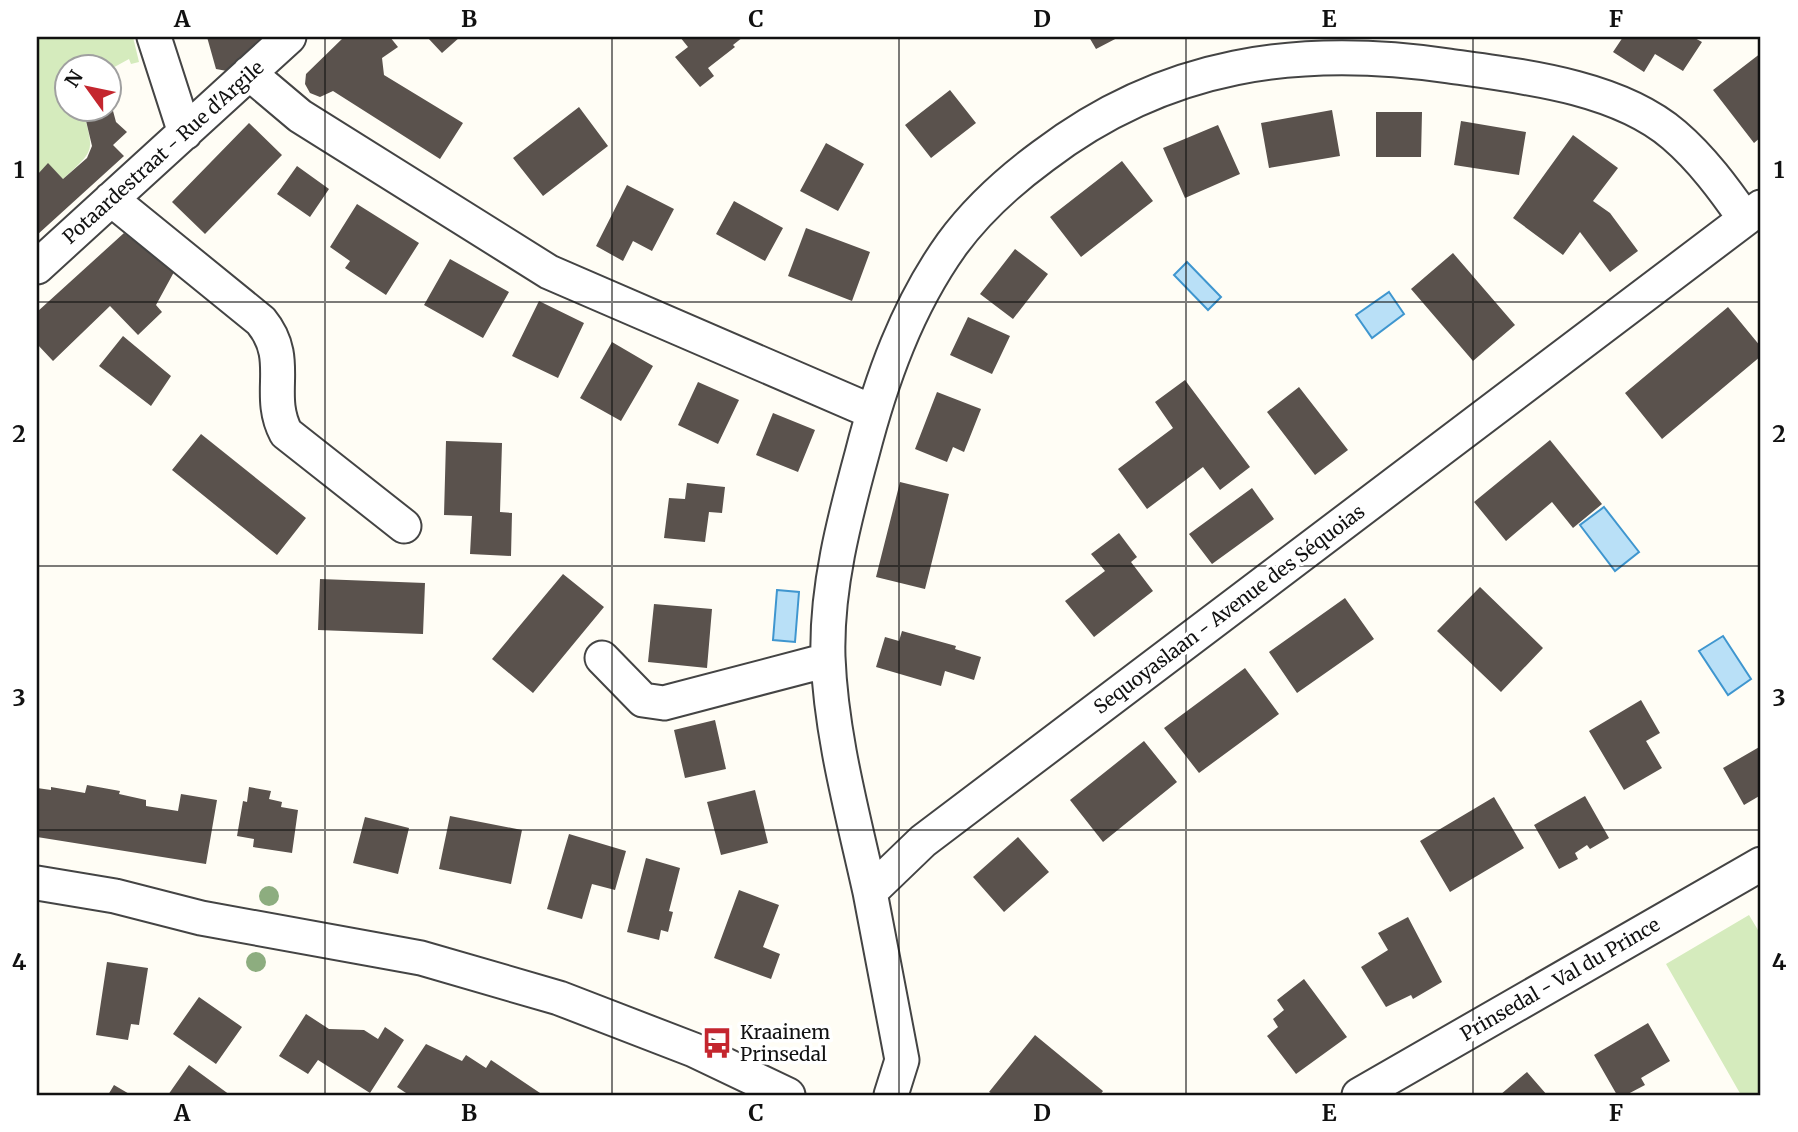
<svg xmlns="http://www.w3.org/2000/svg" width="1798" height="1132" viewBox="0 0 1798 1132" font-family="Merriweather,serif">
	<rect width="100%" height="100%" fill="#fffdf5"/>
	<path fill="#d5ebbd" d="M37 37H133L139 62 131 64 129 59 109 70 108 66H66V92L64 94 66 108 83 109C93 152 97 148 63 179L48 164 37 175Z
		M1749 915 1761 935V1095H1741L1666 964Z"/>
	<path fill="#b9e0f7" stroke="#3f96cf" stroke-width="2" d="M1187 262 1221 297 1208 310 1174 275Z
		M1389 292 1404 314 1372 338 1356 315Z
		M1604 507 1639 552 1615 571 1580 525Z
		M777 590 799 592 795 642 773 640Z
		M1723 636 1751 679 1728 695 1699 651Z"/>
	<path fill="#5a524d" d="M207 37H266L227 71 216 69Z
		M344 37H390L398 47 382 58 384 75 463 123 440 159 333 91 320 97 310 93 305 84 306 74Z
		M427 37H460L442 53Z
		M680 37H743L733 45 735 47 708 68 714 76 700 87 675 57 688 47Z
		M1089 37H1119L1096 49Z
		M1623 37H1693L1702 42 1683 71 1655 54 1644 72 1613 52Z
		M1761 53V137L1754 143 1713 90Z
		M950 90 976 123 931 158 905 125Z
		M109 96 116 122 127 132 113 145 124 156 37 235V175L48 163 63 179 87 158 92 146 83 108H108Z
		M579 107 608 146 543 196 513 158Z
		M1332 110 1340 156 1269 168 1261 123Z
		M1376 112H1422L1421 157H1376Z
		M1461 121 1526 132 1519 175 1454 165Z
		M249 123 282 155 205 234 172 202Z
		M1218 125 1240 174 1185 198 1163 148Z
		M1573 135 1618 168 1593 201 1610 213 1638 251 1610 272 1580 232 1563 255 1513 218Z
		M826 143 864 164 838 211 800 191Z
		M1122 161 1153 201 1081 257 1050 217Z
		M297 166 329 189 310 217 277 194Z
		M627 185 674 209 652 251 633 241 623 261 596 246Z
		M734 201 783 228 765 261 716 234Z
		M357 204 419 243 386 295 345 268 350 261 330 247Z
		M806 228 870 252 852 301 788 276Z
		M124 233 174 272 156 305 162 312 138 335 110 306 53 361 37 344V312Z
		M1015 249 1048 274 1013 319 980 294Z
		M1453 253 1515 325 1473 361 1411 289Z
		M450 259 509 292 483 338 424 305Z
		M539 301 584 323 558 378 512 356Z
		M1728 307 1761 347V356L1662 439 1625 393Z
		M968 317 1010 336 992 374 950 355Z
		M123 336 171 376 151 406 99 366Z
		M612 342 653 366 621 421 580 398Z
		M1185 380 1250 467 1220 490 1203 467 1147 509 1118 469 1173 428 1155 402Z
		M698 382 739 400 718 444 678 425Z
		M1299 387 1348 450 1315 475 1267 412Z
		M937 392 981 409 964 452 953 447 947 462 915 449Z
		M773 413 815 430 798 472 756 455Z
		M201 434 306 518 277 555 172 470Z
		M1550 440 1602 504 1573 528 1552 502 1506 541 1474 502Z
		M446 441 502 443 500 512 512 513 511 556 470 554 472 516 444 515Z
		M900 482 949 494 925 589 876 577Z
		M687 483 725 487 722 513 709 512 705 542 664 538 669 498 685 499Z
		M1252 488 1274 519 1212 564 1189 534Z
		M1119 533 1137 557 1131 562 1153 591 1094 637 1065 601 1105 571 1091 554Z
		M563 574 604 607 533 693 492 659Z
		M320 579 425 583 423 634 318 630Z
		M1480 587 1543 648 1501 692 1437 631Z
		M1345 598 1374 639 1297 693 1269 652Z
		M654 604 712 609 707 668 648 662Z
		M902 631 956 646 955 649 981 657 974 680 945 671 941 686 876 667 885 637 899 641Z
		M1245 668 1279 714 1199 773 1164 728Z
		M1641 700 1660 733 1646 741 1662 768 1624 790 1589 731Z
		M715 720 726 769 685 778 674 730Z
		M1144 741 1177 782 1103 842 1070 800Z
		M1761 746V795L1744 805 1723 768Z
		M87 785 120 791 119 794 146 800V806L178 811 181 794 217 800 206 864 37 837V788L51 790V787L85 793Z
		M249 787 271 791 269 799 282 802 281 807 298 810 292 853 253 847 254 839 237 836 243 801 247 802Z
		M755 790 768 843 721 855 707 802Z
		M1585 796 1609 838 1590 849 1587 845 1575 853 1578 859 1559 869 1534 825Z
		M1494 797 1524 848 1450 892 1420 841Z
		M450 816 522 830 511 884 439 869Z
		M365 817 409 828 398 874 353 863Z
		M569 834 626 851 615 890 592 884 582 919 547 909Z
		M1018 837 1049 872 1004 912 973 877Z
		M646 858 680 868 669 911 673 912 668 932 661 930 659 940 627 932Z
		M739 890 779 905 763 947 780 954 771 979 714 958Z
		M1408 917 1442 982 1413 999 1411 995 1386 1007 1361 967 1388 950 1378 933Z
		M107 962 148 968 139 1025 131 1024 128 1040 96 1035Z
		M1304 979 1347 1037 1296 1074 1267 1036 1278 1027 1273 1019 1284 1010 1277 1000Z
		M199 997 242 1027 216 1064 173 1034Z
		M306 1014 329 1029 364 1030 378 1039 385 1027 404 1040 370 1093 318 1060 308 1074 279 1056Z
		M1648 1023 1670 1061 1641 1078 1645 1085 1626 1095H1617L1594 1055Z
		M1035 1035 1103 1091 1100 1095H994L989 1092Z
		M426 1044 462 1061 466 1055 486 1068 491 1060 543 1095H409L397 1087Z
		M189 1065 230 1095H168Z
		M1527 1072 1547 1095H1500Z
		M114 1085 131 1095H108Z"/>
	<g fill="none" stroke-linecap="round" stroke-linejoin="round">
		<defs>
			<path id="minor" d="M154 37 185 133
				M249 73 300 116 549 272 873 412
				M111 199 261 321C293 360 265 393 286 433L404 526
				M37 267 289 37
				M602 658 643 700 664 703 828 660
				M37 883 115 896 201 918 421 958 559 998 694 1050 788 1095
				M870 892C853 815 831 736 828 657 826 589 844 520 862 454 881 380 907 307 952 244 977 210 1009 181 1043 156 1165 63 1299 44 1449 66 1520 76 1617 86 1674 135 1702 159 1724 189 1745 219
				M891 1095 902 1060 870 892 923 841 1761 207
				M1359 1095 1761 864"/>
		</defs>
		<use href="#minor" stroke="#444" stroke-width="37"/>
		<use href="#minor" stroke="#fff" stroke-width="33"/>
	</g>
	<g fill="#8dad7f">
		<circle cx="269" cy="896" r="10"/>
		<circle cx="256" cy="962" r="10"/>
	</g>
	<path fill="none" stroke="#111" stroke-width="2" stroke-opacity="0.55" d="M325 37V1095M612 37V1095M899 37V1095M1186 37V1095M1473 37V1095M37 302H1761M37 566H1761M37 830H1761"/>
	<defs>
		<symbol id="bus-bare" viewBox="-9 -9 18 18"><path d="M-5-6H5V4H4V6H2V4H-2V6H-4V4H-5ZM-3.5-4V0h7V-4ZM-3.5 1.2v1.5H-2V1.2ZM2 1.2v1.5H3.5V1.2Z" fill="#c4262e" stroke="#fff" stroke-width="2.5" paint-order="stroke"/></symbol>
	</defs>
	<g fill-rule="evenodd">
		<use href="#bus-bare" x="695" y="1021" width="44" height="44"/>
	</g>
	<g text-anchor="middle" stroke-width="7" stroke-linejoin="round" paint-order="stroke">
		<g font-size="19" fill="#111" stroke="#fff">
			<text transform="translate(163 152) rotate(-42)" y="7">Potaardestraat - Rue d'Argile</text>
			<text transform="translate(1229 609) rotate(-37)" y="7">Sequoyaslaan - Avenue des Séquoias</text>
			<text transform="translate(1560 979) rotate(-30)" y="7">Prinsedal - Val du Prince</text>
		</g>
		<g font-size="19" fill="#111" stroke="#fff" text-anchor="start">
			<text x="740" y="1039">Kraainem<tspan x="740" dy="22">Prinsedal</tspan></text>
		</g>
	</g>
	<rect width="1798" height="1132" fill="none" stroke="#ffffff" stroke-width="77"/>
	<g transform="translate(88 88) rotate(303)"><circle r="33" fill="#ffffff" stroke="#a0a0a0" stroke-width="2"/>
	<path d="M0-5L12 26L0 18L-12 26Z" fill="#c4262e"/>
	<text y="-10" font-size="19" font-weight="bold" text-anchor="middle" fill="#111111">N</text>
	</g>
	<rect x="38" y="38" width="1721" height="1056" fill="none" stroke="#111" stroke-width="2.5"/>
	<g font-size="23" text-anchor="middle" font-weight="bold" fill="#111">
		<text x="182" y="27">A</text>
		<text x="469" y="27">B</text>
		<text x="756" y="27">C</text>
		<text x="1042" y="27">D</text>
		<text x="1329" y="27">E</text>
		<text x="1616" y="27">F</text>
		<text x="19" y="178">1</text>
		<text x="1779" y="178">1</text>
		<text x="19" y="442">2</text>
		<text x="1779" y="442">2</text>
		<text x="19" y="706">3</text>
		<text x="1779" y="706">3</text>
		<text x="19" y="970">4</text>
		<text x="1779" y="970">4</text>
		<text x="182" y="1121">A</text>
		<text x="469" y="1121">B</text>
		<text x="756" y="1121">C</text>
		<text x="1042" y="1121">D</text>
		<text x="1329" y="1121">E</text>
		<text x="1616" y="1121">F</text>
	</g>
</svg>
